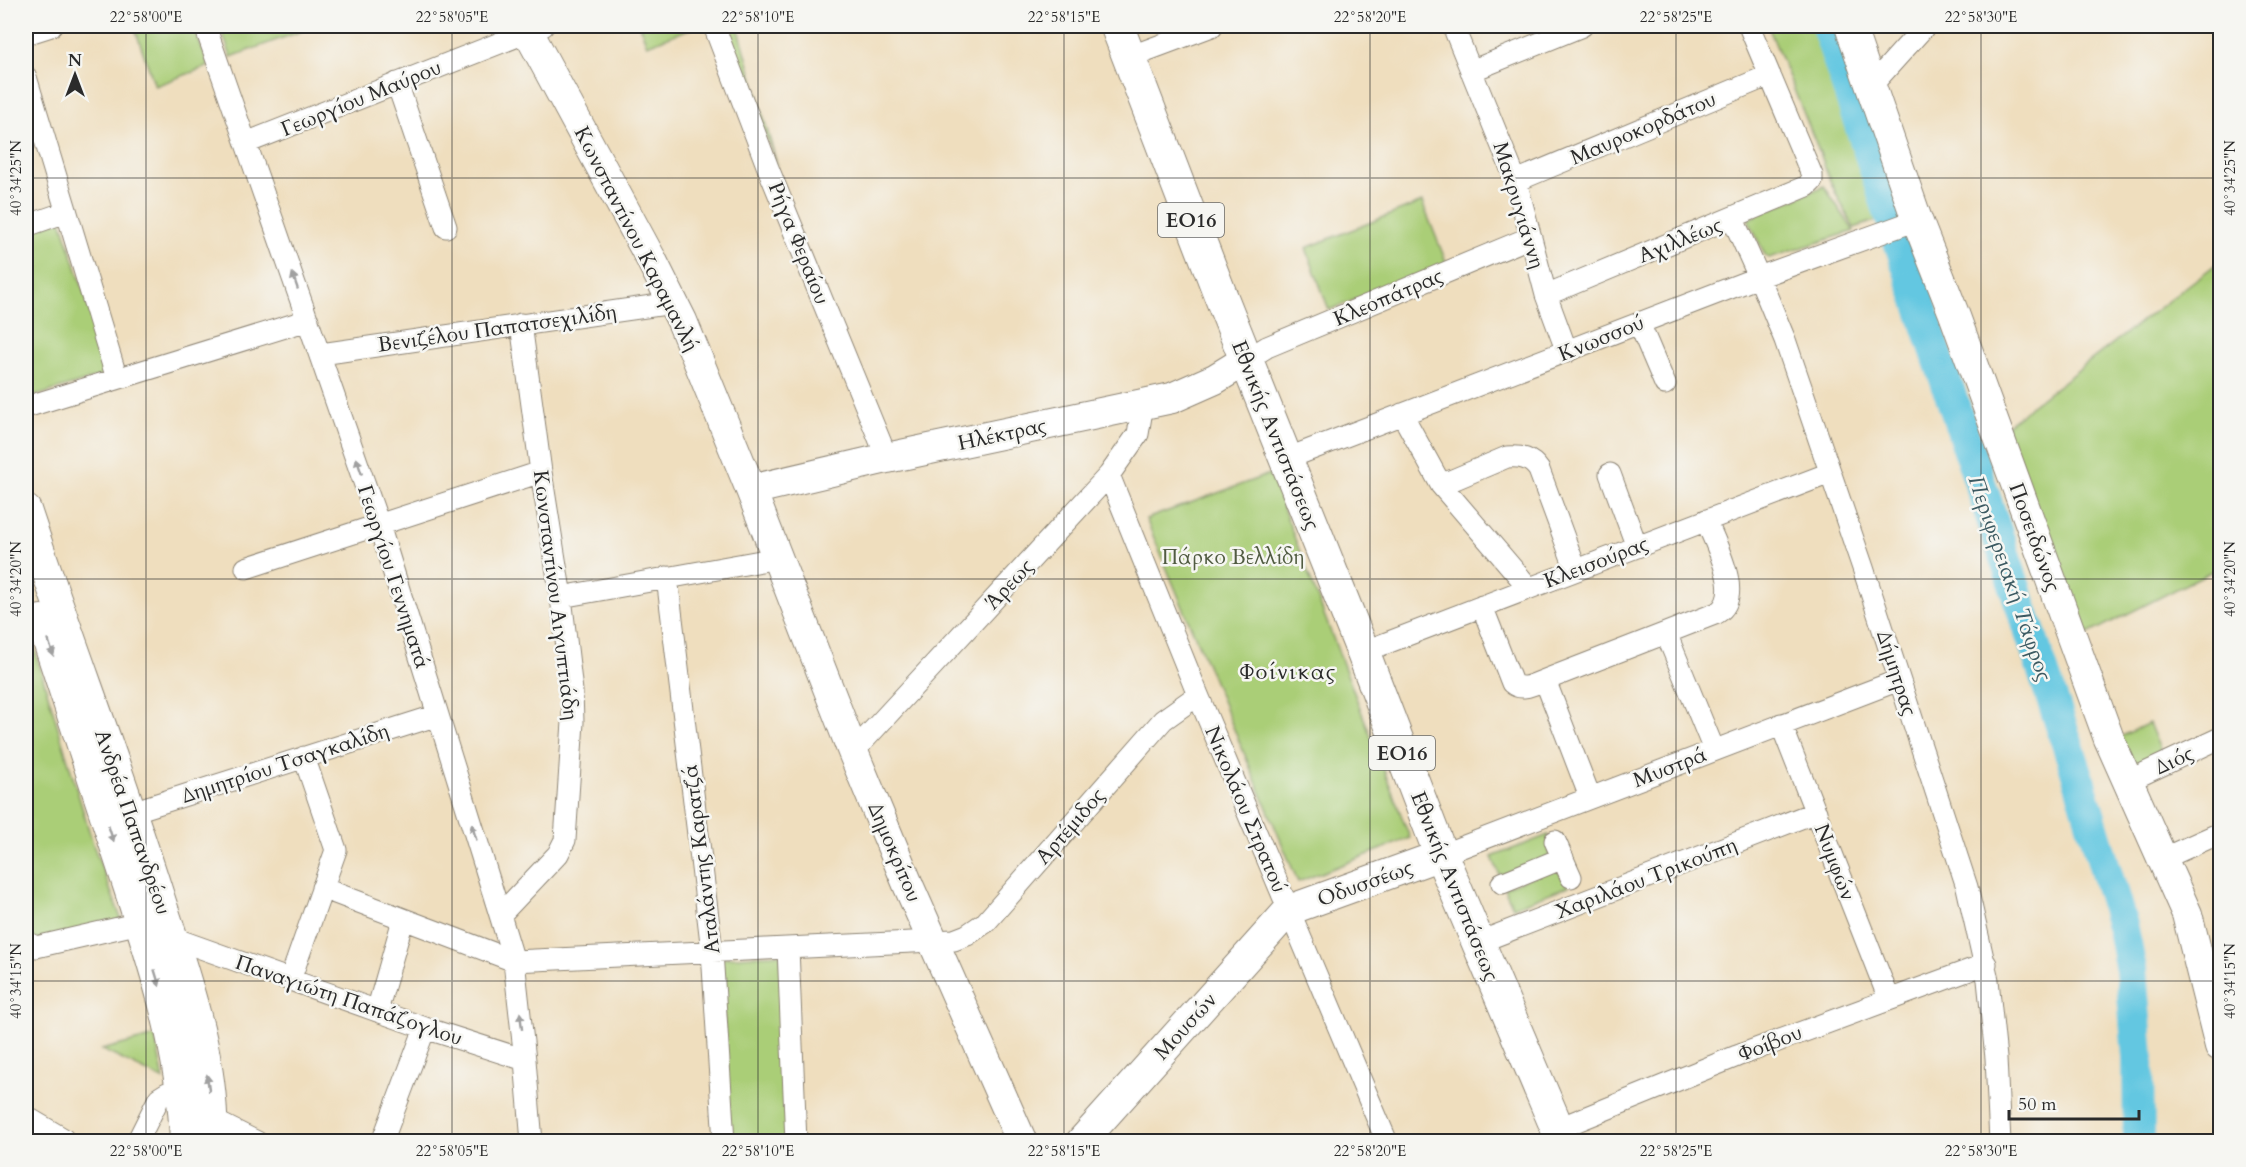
<svg xmlns="http://www.w3.org/2000/svg" width="2246" height="1167" viewBox="0 0 2246 1167" font-family="Cardo,serif">
	<rect width="100%" height="100%" fill="#f6f6f2"/>
	<filter id="ink" filterUnits="userSpaceOnUse"><feTurbulence type="fractalNoise" baseFrequency=".0167" numOctaves="2"/><feDisplacementMap in="SourceGraphic" scale="12" xChannelSelector="R" yChannelSelector="G"/><feConvolveMatrix kernelMatrix="1 2 1 2 8 2 1 2 1" color-interpolation-filters="sRGB"/></filter>
	<filter id="wash" filterUnits="userSpaceOnUse"><feTurbulence type="fractalNoise" baseFrequency=".008" numOctaves="4" result="noise"/><feDisplacementMap in="SourceGraphic" scale="24" xChannelSelector="R" yChannelSelector="G"/><feGaussianBlur stdDeviation="1.35" result="paint"/><feColorMatrix in="noise" values="0 0 0 0 0 0 0 0 0 0 0 0 0 0 0 0 0 1.4 0 .05"/><feComposite in="paint" operator="in"/></filter>
	<g filter="url(#wash)">
		<rect width="100%" height="100%" fill="#efdebe"/>
		<path fill="#aace77" stroke="#6a7c51" stroke-width="1.5" d="M134 26H193L209 66 155 86Z
			M220 26H315L231 57Z
			M640 26H697L647 45Z
			M723 26H738L777 165Z
			M1768 26H1815L1881 219 1854 228C1842 205 1829 183 1822 158Z
			M1824 186 1854 231 1769 258 1765 255 1748 219Z
			M1422 202 1447 264 1329 310 1306 248Z
			M61 220 110 373 26 399V232Z
			M2220 261V567L2082 637 2004 427Z
			M1270 474 1410 838 1298 882 1146 519Z
			M26 621 94 847 122 921 42 942 26 934Z
			M2149 723 2164 759 2134 768 2118 738Z
			M1548 835 1550 856 1500 876 1492 857Z
			M1555 867 1569 886 1513 907 1504 888Z
			M781 954 790 1141H729L721 958Z
			M155 1036 164 1080 102 1050Z"/>
		<g fill="none" stroke-linecap="round" stroke-linejoin="round">
			<path stroke="#63c7e1" stroke-width="32" d="M1827 26 2076 770 2123 929 2131 970 2138 1057 2139 1142"/>
		</g>
	</g>
	<g filter="url(#ink)">
		<g fill="none" stroke-linecap="round" stroke-linejoin="round">
			<defs>
				<path id="street" d="M205 26 379 525 500 915 514 961 525 1060 532 1142
					M714 26 768 168 887 458
					M1453 26 1516 181 1546 295 1567 352
					M26 34 51 26
					M1129 57 1212 26
					M1471 71 1582 26
					M26 77 117 379
					M397 83 446 227
					M1870 87 1925 26
					M246 143 543 26
					M1516 181 1770 75
					M1733 219 1759 277 1785 340 1863 568 1967 887 1988 980 1996 1058 2000 1142
					M26 226 66 212
					M1546 295 1807 186 1812 181V175L1749 26
					M1639 323 1665 384
					M321 354 673 303
					M1246 360 1267 347 1531 237
					M26 407 308 320
					M1402 414 1441 485 1529 588
					M1286 459 1759 277 1917 220
					M1610 474 1637 547
					M1109 475 1198 695 1387 1142
					M1441 485 1507 457C1521 456 1531 458 1539 470L1576 570
					M246 568 541 472
					M667 577 712 951 724 1142
					M561 597 778 558
					M1482 606 1512 683C1522 692 1534 684 1545 680
					M1666 633 1717 613C1745 596 1715 544 1706 520
					M1363 652 1830 473
					M1781 724 1889 999
					M853 752 1109 475 1138 434 1143 404
					M2128 781 2220 738
					M1590 797 1545 680 1666 633 1714 750
					M132 812 438 715
					M1555 841 1571 877
					M1441 855 1899 680
					M2162 859 2220 833
					M1502 883 1563 858
					M322 888 514 961 954 940 967 935 986 922 1163 720 1198 695
					M500 915 558 854 565 840 573 722 572 691 561 597 541 472 521 324
					M173 938 425 1028 525 1060
					M26 942 36 947 140 923
					M1477 943 1816 812
					M788 948 796 1142
					M290 980 336 850 304 757
					M377 1011 403 920
					M213 1120 257 1142
					M1557 1129 1737 1056 1986 964
					M137 1142 159 1098 167 1093 182 1092
					M382 1142 425 1028"/>
				<path id="secondary" d="M525 26 651 259 682 321 751 490 853 752 909 887 1022 1142
					M1850 26 1917 220 1954 314 2109 739 2187 914 2220 1046
					M751 490 887 458 1172 398 1215 379 1246 360
					M26 510C68 638 117 764 158 893 183 971 216 1059 212 1142
					M41 620C68 702 95 785 122 867 151 957 182 1046 185 1142
					M26 1122 60 1142
					M1081 1142 1289 910 1441 855"/>
				<path id="primary" d="M1117 26 1220 294 1363 652 1441 855 1563 1142"/>
			</defs>
			<use href="#street" stroke="#8d8474" stroke-width="23"/>
			<use href="#secondary" stroke="#8d8474" stroke-width="32"/>
			<use href="#primary" stroke="#8d8474" stroke-width="35"/>
			<use href="#street" stroke="#fff" stroke-width="21"/>
			<use href="#secondary" stroke="#fff" stroke-width="30"/>
			<use href="#primary" stroke="#fff" stroke-width="33"/>
		</g>
		<defs><path id="oneway-solid" d="M-6-.8H1V-3.2L6.5 0L1 3.2V.8H-6Z" transform="scale(1.5)"/></defs>
		<g fill="#a0a0a0">
			<use href="#oneway-solid" transform="translate(295 281) rotate(-109)"/>
			<use href="#oneway-solid" transform="translate(359 466) rotate(-109)"/>
			<use href="#oneway-solid" transform="translate(51 648) rotate(72)"/>
			<use href="#oneway-solid" transform="translate(474 832) rotate(-107)"/>
			<use href="#oneway-solid" transform="translate(111 834) rotate(72)"/>
			<use href="#oneway-solid" transform="translate(157 978) rotate(73)"/>
			<use href="#oneway-solid" transform="translate(521 1021) rotate(-97)"/>
			<use href="#oneway-solid" transform="translate(208 1083) rotate(-98)"/>
		</g>
	</g>
	<path fill="none" stroke="#2b2b2b" stroke-width="1.5" stroke-opacity="0.45" d="M146 26V1142M452 26V1142M758 26V1142M1064 26V1142M1370 26V1142M1676 26V1142M1981 26V1142M26 178H2220M26 579H2220M26 981H2220"/>
	<g text-anchor="middle" stroke-width="5" stroke-linejoin="round" paint-order="stroke">
		<g fill="#f6f6f2" stroke="#686867" stroke-width="1.5">
			<rect x="1158" y="203" width="66" height="34" rx="4.5"/>
			<rect x="1369" y="736" width="66" height="34" rx="4.5"/>
		</g>
		<g font-size="20" font-weight="bold" fill="#2b2b2b">
			<text x="1191" y="227">ΕΟ16</text>
			<text x="1402" y="760">ΕΟ16</text>
		</g>
		<g font-size="21" fill="#2b2b2b" stroke="#f6f6f2">
			<text transform="translate(361 98) rotate(-22)" y="7">Γεωργίου Μαύρου</text>
			<text transform="translate(1643 128) rotate(-23)" y="7">Μαυροκορδάτου</text>
			<text transform="translate(1519 205) rotate(73)" y="7">Μακρυγιάννη</text>
			<text transform="translate(637 239) rotate(63)" y="7">Κωνσταντίνου Καραμανλή</text>
			<text transform="translate(1680 240) rotate(-22)" y="7">Αχιλλέως</text>
			<text transform="translate(799 243) rotate(68)" y="7">Ρήγα Φεραίου</text>
			<text transform="translate(1388 297) rotate(-23)" y="7">Κλεοπάτρας</text>
			<text transform="translate(497 328) rotate(-8)" y="7">Βενιζέλου Παπατσεχιλίδη</text>
			<text transform="translate(1601 338) rotate(-22)" y="7">Κνωσσού</text>
			<text transform="translate(1002 434) rotate(-12)" y="7">Ηλέκτρας</text>
			<text transform="translate(1276 435) rotate(68)" y="7">Εθνικής Αντιστάσεως</text>
			<text transform="translate(2035 537) rotate(70)" y="7">Ποσειδώνος</text>
			<text transform="translate(1596 562) rotate(-21)" y="7">Κλεισούρας</text>
			<text transform="translate(394 577) rotate(72)" y="7">Γεωργίου Γεννηματά</text>
			<text transform="translate(1009 584) rotate(-47)" y="7">Άρεως</text>
			<text transform="translate(556 595) rotate(83)" y="7">Κωνσταντίνου Αιγυπτιάδη</text>
			<text transform="translate(1897 673) rotate(72)" y="7">Δήμητρας</text>
			<text transform="translate(2174 760) rotate(-25)" y="7">Διός</text>
			<text transform="translate(285 763) rotate(-18)" y="7">Δημητρίου Τσαγκαλίδη</text>
			<text transform="translate(1670 767) rotate(-21)" y="7">Μυστρά</text>
			<text transform="translate(1246 809) rotate(67)" y="7">Νικολάου Στρατού</text>
			<text transform="translate(133 822) rotate(71)" y="7">Ανδρέα Παπανδρέου</text>
			<text transform="translate(1070 826) rotate(-49)" y="7">Αρτέμιδος</text>
			<text transform="translate(895 852) rotate(67)" y="7">Δημοκρίτου</text>
			<text transform="translate(701 859) rotate(-97)" y="7">Αταλάντης Καρατζά</text>
			<text transform="translate(1835 862) rotate(69)" y="7">Νυμφών</text>
			<text transform="translate(1646 878) rotate(-21)" y="7">Χαριλάου Τρικούπη</text>
			<text transform="translate(1365 883) rotate(-20)" y="7">Οδυσσέως</text>
			<text transform="translate(1455 886) rotate(68)" y="7">Εθνικής Αντιστάσεως</text>
			<text transform="translate(349 1000) rotate(19)" y="7">Παναγιώτη Παπάζογλου</text>
			<text transform="translate(1185 1026) rotate(-48)" y="7">Μουσών</text>
			<text transform="translate(1770 1043) rotate(-21)" y="7">Φοίβου</text>
		</g>
		<g font-size="21" fill="#515c42" stroke="#f6f6f2">
			<text x="1233" y="564">Πάρκο Βελλίδη</text>
		</g>
		<g font-size="22" font-style="italic" fill="#3c5a62" stroke="#f6f6f2">
			<text transform="translate(2011 578) rotate(71)" y="8">Περιφερειακή Τάφρος</text>
		</g>
		<g font-size="22" letter-spacing="1.5" fill="#2b2b2b" stroke="#f6f6f2">
			<text x="1288" y="679">Φοίνικας</text>
		</g>
	</g>
	<rect width="2246" height="1167" fill="none" stroke="#f6f6f2" stroke-width="66"/>
	<g transform="translate(75 75)" stroke="#f6f6f2" stroke-width="4.5" paint-order="stroke">
	<path d="M0-4.5L10 22L0 15L-10 22Z" fill="#2b2b2b"/>
	<text y="-9" font-size="16" font-weight="bold" text-anchor="middle" fill="#2b2b2b">N</text>
	</g>
	<path d="M2009 1110v9h130v-9" fill="none" stroke="#2b2b2b" stroke-width="3"/>
	<text x="2018" y="1110" font-size="18" fill="#2b2b2b" stroke="#f6f6f2" stroke-width="4.5" paint-order="stroke">50 m</text>
	<rect x="33" y="33" width="2180" height="1101" fill="none" stroke="#2b2b2b" stroke-width="2"/>
	<g font-size="15" text-anchor="middle" fill="#2b2b2b">
		<text x="146" y="22">22°58'00"E</text>
		<text x="452" y="22">22°58'05"E</text>
		<text x="758" y="22">22°58'10"E</text>
		<text x="1064" y="22">22°58'15"E</text>
		<text x="1370" y="22">22°58'20"E</text>
		<text x="1676" y="22">22°58'25"E</text>
		<text x="1981" y="22">22°58'30"E</text>
		<text transform="translate(16 178) rotate(-90)" y="5">40°34'25"N</text>
		<text transform="translate(2230 178) rotate(-90)" y="5">40°34'25"N</text>
		<text transform="translate(16 579) rotate(-90)" y="5">40°34'20"N</text>
		<text transform="translate(2230 579) rotate(-90)" y="5">40°34'20"N</text>
		<text transform="translate(16 981) rotate(-90)" y="5">40°34'15"N</text>
		<text transform="translate(2230 981) rotate(-90)" y="5">40°34'15"N</text>
		<text x="146" y="1156">22°58'00"E</text>
		<text x="452" y="1156">22°58'05"E</text>
		<text x="758" y="1156">22°58'10"E</text>
		<text x="1064" y="1156">22°58'15"E</text>
		<text x="1370" y="1156">22°58'20"E</text>
		<text x="1676" y="1156">22°58'25"E</text>
		<text x="1981" y="1156">22°58'30"E</text>
	</g>
</svg>
